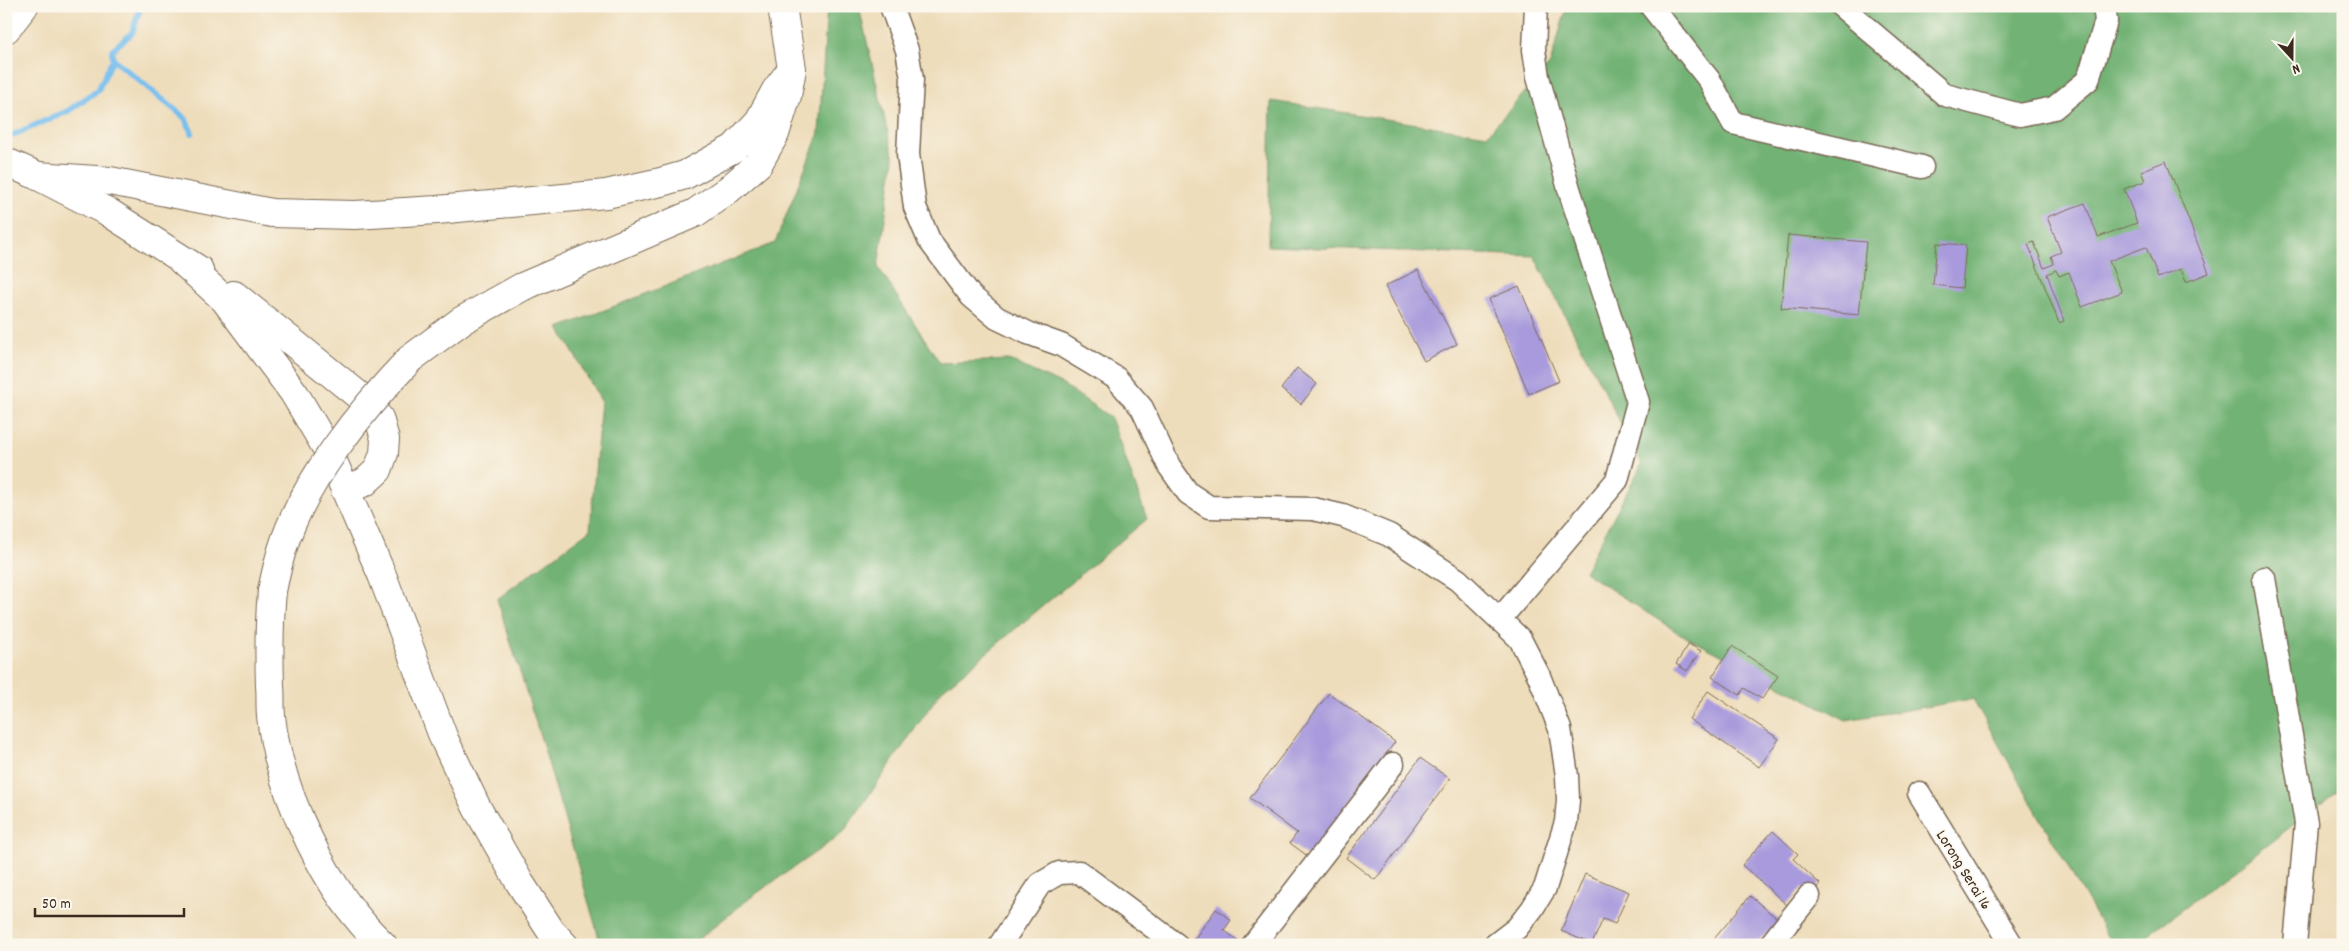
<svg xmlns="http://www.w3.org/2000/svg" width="2349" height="951" viewBox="0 0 2349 951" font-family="Dekko,sans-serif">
	<rect width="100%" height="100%" fill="#fbf7ec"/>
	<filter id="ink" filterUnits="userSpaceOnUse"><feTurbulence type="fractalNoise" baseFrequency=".02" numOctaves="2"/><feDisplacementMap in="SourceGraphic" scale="10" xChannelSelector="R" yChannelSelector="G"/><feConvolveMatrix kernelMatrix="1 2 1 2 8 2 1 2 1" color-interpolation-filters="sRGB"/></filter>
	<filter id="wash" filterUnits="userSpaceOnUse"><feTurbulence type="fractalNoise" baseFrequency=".0096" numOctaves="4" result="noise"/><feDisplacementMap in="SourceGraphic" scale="20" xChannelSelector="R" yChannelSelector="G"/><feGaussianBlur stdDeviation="1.12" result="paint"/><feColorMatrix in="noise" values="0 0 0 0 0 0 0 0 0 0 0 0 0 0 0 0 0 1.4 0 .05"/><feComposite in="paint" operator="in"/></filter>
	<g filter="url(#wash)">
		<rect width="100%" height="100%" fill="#edb"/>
		<path fill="#72b274" stroke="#566e49" d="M827 6 859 7 894 159 878 267 940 363 1009 360 1065 386 1111 418 1147 519 941 691 843 833 750 898 691 945H601L543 745 497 599 590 530 601 401 559 328 775 243 819 133Z
			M1567 6H2343V787L2135 945H2112L1973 699 1846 720 1677 632 1584 572 1642 464 1534 256 1268 246 1271 101 1487 135 1550 64Z"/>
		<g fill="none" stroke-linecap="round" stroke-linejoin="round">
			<path stroke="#77bfef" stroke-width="6" d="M141 6 132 33 112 50 113 59 185 118 192 133
				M6 138 68 111 98 90 113 59"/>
		</g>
		<g id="blocks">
			<path fill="#a89adc" d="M2166 161 2209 273 2186 282 2181 269 2158 278 2146 247 2109 261 2122 292 2082 307 2069 272 2059 276 2056 270 2047 274 2064 321 2059 323 2028 244 2034 242 2044 268 2054 264 2051 256 2061 252 2047 217 2085 203 2098 237 2137 223 2124 189 2145 181 2141 171Z
				M1788 235 1866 242 1859 315 1781 308Z
				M1937 243 1966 245 1962 288 1933 285Z
				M1418 270 1457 344 1424 361 1385 286Z
				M1519 286 1559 381 1529 394 1489 299Z
				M1297 368 1317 384 1301 404 1281 389Z
				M1689 644 1701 651 1687 671 1676 664Z
				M1732 646 1778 676 1762 699 1744 688 1740 695 1712 677Z
				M1708 691 1779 739 1759 767 1689 719Z
				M1329 693 1395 742 1309 857 1290 843 1297 833 1250 798Z
				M1420 758 1450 779 1375 880 1346 858Z
				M1773 831 1798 854 1793 859 1820 884 1811 895 1802 888 1787 905 1742 865Z
				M1585 874 1629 892 1615 924 1603 919 1592 944 1561 931Z
				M1750 896 1784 924 1762 937 1755 945H1709Z
				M1216 909 1231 920 1224 930 1237 940 1234 945H1195L1192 942Z"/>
		</g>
	</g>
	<g filter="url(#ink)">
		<use href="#blocks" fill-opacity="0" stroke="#7a6955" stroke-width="1"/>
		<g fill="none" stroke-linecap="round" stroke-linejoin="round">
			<defs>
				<path id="minor" d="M891 6 907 50 912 79 908 154 915 207 929 240 971 296 997 318 1028 333 1061 345 1116 378 1142 408 1169 466 1188 493 1209 507 1313 509 1343 516 1389 535 1458 580 1520 639 1539 676 1560 729 1567 776 1568 800 1566 822 1545 888 1532 909 1517 928 1495 945
					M1651 6 1710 81 1733 123 1922 167
					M1841 6 1945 95 2020 115 2054 108 2088 80 2106 21 2104 6
					M2264 578 2306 823 2295 945
					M1500 619 1617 480 1638 402 1569 189 1538 77 1534 50 1536 6
					M1919 793 2012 945
					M1000 945 1040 884 1059 873 1079 872 1177 945
					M1253 945 1393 764
					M1770 945 1809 896"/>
				<path id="major" d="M6 162 38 176 108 212 199 270
					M182 261 225 300 294 393 329 452 382 575 444 739 477 808 520 883 551 931 564 945
					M234 295 358 395 379 418 385 439 384 453 378 470 365 482 345 490"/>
				<path id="highway" d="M6 29 24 6
					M38 176 110 181 272 213 355 215 437 210 606 194 661 182 685 175 734 148 759 121 776 90 792 69
					M410 359 461 321 522 287 695 213 728 190 758 164 775 134 787 96 792 69 782 6
					M272 591C269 623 269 654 270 686 271 696 270 706 271 716 279 792 327 894 383 945"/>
			</defs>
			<use href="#minor" stroke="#7a6955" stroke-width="25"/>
			<use href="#major" stroke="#7a6955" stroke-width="30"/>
			<use href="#highway" stroke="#7a6955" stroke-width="30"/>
			<use href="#minor" stroke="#fff" stroke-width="22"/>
			<use href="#major" stroke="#fff" stroke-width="28"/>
			<use href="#highway" stroke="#fff" stroke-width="28"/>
			<defs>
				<path id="highway-bridge" d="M272 591C275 577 278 563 282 550 302 483 362 409 410 359"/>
			</defs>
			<use href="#highway-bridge" stroke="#7a6955" stroke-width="30" stroke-linecap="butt"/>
			<use href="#highway-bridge" stroke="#fff" stroke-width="28"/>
		</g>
	</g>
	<g text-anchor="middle" stroke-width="4" stroke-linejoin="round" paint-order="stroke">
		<g font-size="16" fill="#3b2a1e" stroke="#fbf7ec">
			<text transform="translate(1965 869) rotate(58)" y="6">Lorong Serai 16</text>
		</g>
	</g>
	<rect width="2349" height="951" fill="none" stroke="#fbf7ec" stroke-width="25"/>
	<g transform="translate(2292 58) rotate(159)" stroke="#fbf7ec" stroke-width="4" paint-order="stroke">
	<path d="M0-4L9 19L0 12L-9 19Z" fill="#3b2a1e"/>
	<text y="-8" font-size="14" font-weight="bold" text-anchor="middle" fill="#3b2a1e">N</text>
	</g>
	<path d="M35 908v8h149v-8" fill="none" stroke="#3b2a1e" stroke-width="2.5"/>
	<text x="42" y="908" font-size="15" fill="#3b2a1e" stroke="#fbf7ec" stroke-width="4" paint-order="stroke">50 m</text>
</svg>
